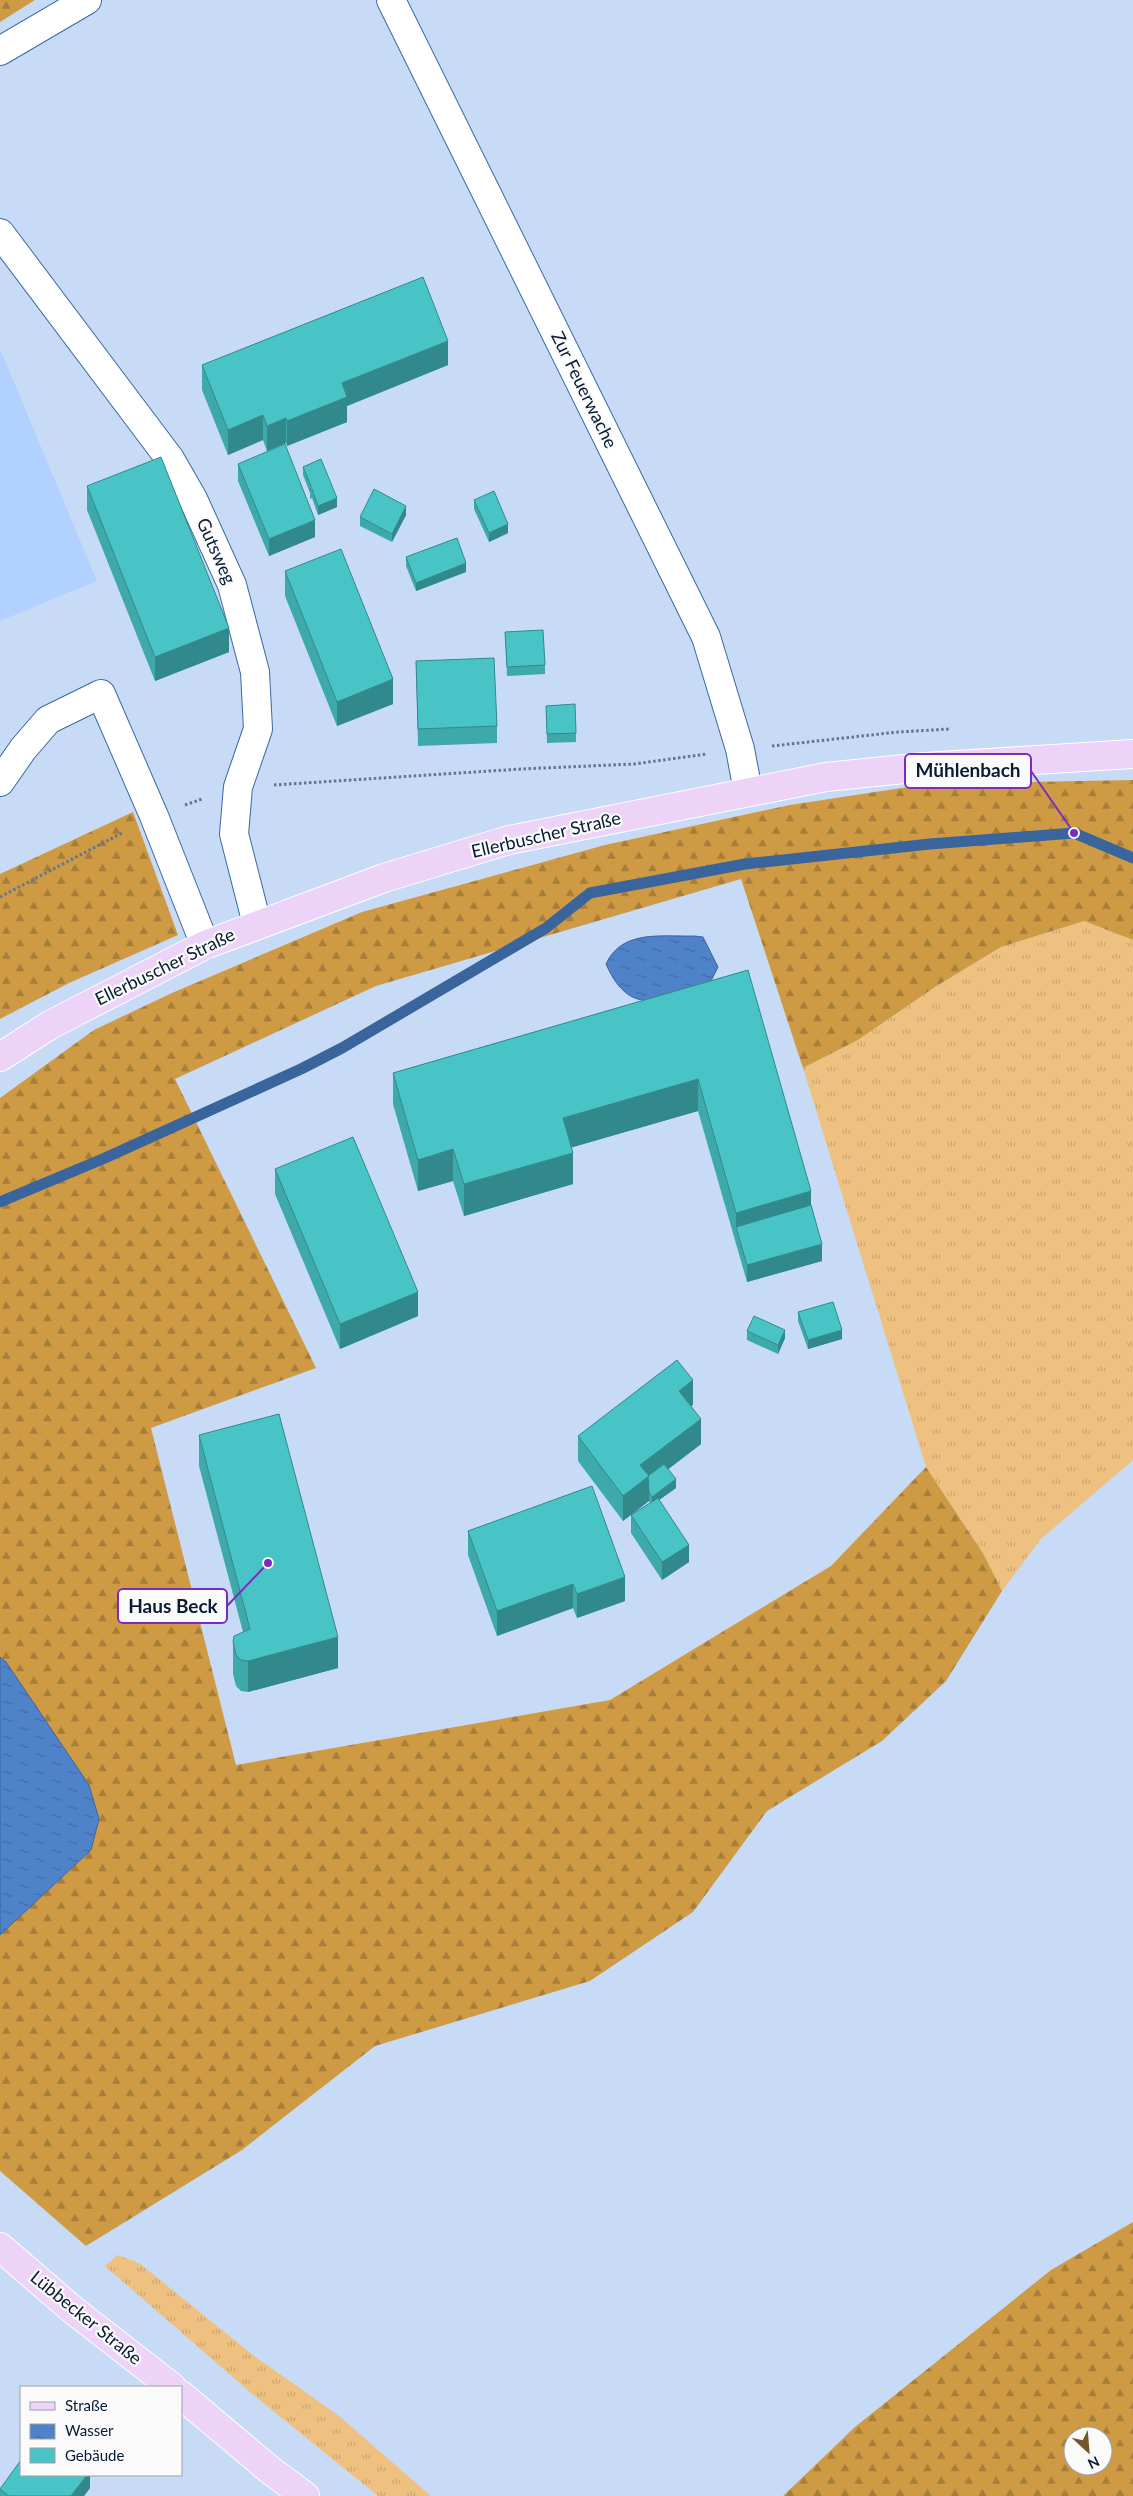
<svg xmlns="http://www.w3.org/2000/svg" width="1133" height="2496" viewBox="0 0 1133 2496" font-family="Lato,sans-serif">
	<defs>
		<pattern id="grass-tufts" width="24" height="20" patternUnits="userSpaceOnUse" patternTransform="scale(1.25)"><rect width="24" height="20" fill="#eec181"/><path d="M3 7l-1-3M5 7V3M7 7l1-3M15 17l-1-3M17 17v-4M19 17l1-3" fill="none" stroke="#cba570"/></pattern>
		<pattern id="forest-firs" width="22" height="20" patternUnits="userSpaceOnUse" patternTransform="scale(1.25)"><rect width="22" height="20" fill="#cf9a44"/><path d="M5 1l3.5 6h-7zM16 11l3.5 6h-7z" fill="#a67d39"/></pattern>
		<pattern id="water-ripples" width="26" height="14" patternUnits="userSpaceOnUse" patternTransform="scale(1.25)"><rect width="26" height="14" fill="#4f83c9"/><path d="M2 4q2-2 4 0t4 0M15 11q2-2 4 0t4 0" fill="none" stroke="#406aa4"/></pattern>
	</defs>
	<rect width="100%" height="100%" fill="#c7dbf6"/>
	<path fill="#b1d2fe" d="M0 349 97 581 0 621Z"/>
	<path fill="url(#grass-tufts)" d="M1084 921 1133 940V1460L1041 1539 1002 1591 984 1555 926 1467 803 1068 858 1040 935 987 1001 947Z
		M117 2255 139 2263 253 2355 339 2416 431 2496H378L251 2393 105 2266Z"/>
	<path fill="url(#forest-firs)" fill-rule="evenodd" d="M0 0H35L0 22Z
		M1133 780V940L1084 921 1001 947 935 987 858 1040 803 1068 741 879 376 986 175 1079 316 1368 151 1428 236 1765 610 1700 831 1566 926 1467 984 1555 1002 1591 946 1681 882 1741 767 1811 693 1912 590 1981 375 2046 242 2150 86 2246 0 2171V1935L91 1850 99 1819 89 1785 6 1662 0 1657V1098L94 1030 172 993 362 912 605 845 790 805 928 784Z
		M133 812 178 935 69 983 0 1019V874Z
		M1133 2222V2496H783L855 2427 1051 2270ZM1073 2436H1103V2466H1073Z"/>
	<path fill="url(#water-ripples)" stroke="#3a649c" d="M694 936 703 937 718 967 710 983C664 998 631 1021 606 964 622 929 662 937 694 936Z
		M0 1657 6 1662 89 1785 99 1819 91 1850 0 1935Z"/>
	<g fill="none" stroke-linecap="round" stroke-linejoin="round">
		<path stroke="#3a649c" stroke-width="11" d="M0 1202 105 1158 301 1069 342 1048 546 928 590 893 745 864 930 844 1074 833 1133 858"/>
		<defs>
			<path id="minor" d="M391 0 706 637 740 749 748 791
				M0 51 87 0
				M0 233 170 459 193 499 232 585 255 672 258 729 238 787 234 834 257 924
				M0 782 23 749 48 720 101 694 154 816 205 945"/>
			<path id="major" d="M0 1057 50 1025 205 945 384 878 509 840 826 777 924 767 1133 754
				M0 2247 73 2310 172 2387
				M181 2395 270 2470 305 2496"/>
		</defs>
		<use href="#minor" stroke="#3b68a4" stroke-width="30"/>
		<use href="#major" stroke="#fff" stroke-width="30"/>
		<path stroke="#62768f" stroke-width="3" stroke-dasharray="2.5 2.5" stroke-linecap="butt" d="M772 746 898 732 950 729
			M274 785 521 769 634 764 707 754
			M185 805 202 799
			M0 897 124 832"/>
		<use href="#minor" stroke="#fff" stroke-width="28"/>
		<use href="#major" stroke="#ecd3f7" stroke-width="28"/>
	</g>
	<path fill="#3ea9aa" d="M202 365H448L347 406V422L287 446 286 443 267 451 263 440 228 455 202 390Z
		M238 464 315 537 269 556 238 481Z
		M303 467 337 507 318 515 312 498 310 499V493L303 475Z
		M87 486 229 652 155 681 87 510Z
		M474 500 508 533 489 542 474 509Z
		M406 515 392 542 360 526V517Z
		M406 557 466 572 416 591 406 566Z
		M285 571 393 704 337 726 285 596Z
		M505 632 545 665V674L507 676Z
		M416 661 497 726V743L418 746Z
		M546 706 576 733V742L547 743Z
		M748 970 811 1205 822 1261 747 1282 698 1111 572 1147 573 1184 464 1216 453 1181 418 1191 393 1104V1073Z
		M275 1169 418 1316 340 1349 275 1194Z
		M798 1312 842 1339 808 1349 798 1321Z
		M747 1331 785 1338 778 1354 747 1340Z
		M693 1405 691 1406 701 1444 668 1469 676 1488 659 1500 689 1562 662 1580 631 1533V1515L650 1503 649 1501 623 1521 578 1461V1436Z
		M199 1435 338 1668 248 1692 241 1691 236 1686 233 1674V1642L243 1632 199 1466Z
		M468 1531 625 1601 577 1618 573 1608 497 1636 468 1555Z
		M90 2475V2488L84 2496H0V2489Z"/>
	<path fill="#32898b" d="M448 341V365L347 406V422L287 446V421L342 383Z
		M263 415V440L228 455V430Z
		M286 418V443L267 451V426Z
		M337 498V507L318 515V506Z
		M406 506V515L392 542V534Z
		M315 520V537L269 556V539Z
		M508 524V533L489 542V533Z
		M466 563V572L416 591V583Z
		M229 628V652L155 681V657Z
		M393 679V704L337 726V702Z
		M698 1079V1111L563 1150V1118Z
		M453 1149V1181L418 1191V1160Z
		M573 1153V1184L464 1216V1184Z
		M811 1191V1222L736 1227V1213Z
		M822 1244V1261L747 1282V1265Z
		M418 1292V1316L340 1349V1324Z
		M785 1330V1338L778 1354V1345Z
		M842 1330V1339L808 1349V1340Z
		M693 1380V1405L679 1415V1391Z
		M701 1419V1444L649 1484V1501L623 1521V1496L640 1465Z
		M676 1479V1488L652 1505V1497Z
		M689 1545V1562L662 1580V1562Z
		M625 1577V1601L577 1618V1594Z
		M573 1584V1608L497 1636V1611Z
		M338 1637V1668L248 1692V1661Z
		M87 2475H90V2488L84 2496H71Z"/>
	<path fill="#48c4c6" stroke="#32898b" d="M423 277 448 341 342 383 347 397 287 421 286 418 267 426 263 415 228 430 202 365Z
		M285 444 315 520 269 539 238 464Z
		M161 457 229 628 155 657 87 486Z
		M321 459 337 498 318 506 312 489 310 490 311 486 303 467Z
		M374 489 406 506 392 534 360 517Z
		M494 491 508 524 489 533 474 500Z
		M457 538 466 563 416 583 406 557Z
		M341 549 393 679 337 702 285 571Z
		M543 630 545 665 507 667 505 632Z
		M494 658 497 726 418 729 416 661Z
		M575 704 576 733 547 734 546 706Z
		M748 970 811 1191 736 1213 698 1079 563 1118 573 1153 464 1184 453 1149 418 1160 393 1073Z
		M353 1137 418 1292 340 1324 275 1169Z
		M811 1205 822 1244 747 1265 736 1227Z
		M833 1302 842 1330 808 1340 798 1312Z
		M754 1316 785 1330 778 1345 747 1331Z
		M677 1360 693 1380 679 1391 701 1419 640 1465 649 1476 623 1496 578 1436Z
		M279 1414 338 1637 248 1661 241 1660 236 1655 233 1642 234 1636 250 1629 199 1435Z
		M664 1464 676 1479 652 1497 649 1492 648 1476Z
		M592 1486 625 1577 577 1594 573 1584 497 1611 468 1531Z
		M658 1498 689 1545 662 1562 631 1515Z
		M21 2460V2475H87L71 2496H9L0 2489Z"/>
	<g text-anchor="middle" stroke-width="4.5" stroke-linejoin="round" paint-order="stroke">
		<g font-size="18" fill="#081b33" stroke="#fafafa">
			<text transform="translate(584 390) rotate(64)" y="6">Zur Feuerwache</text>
			<text transform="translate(216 551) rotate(66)" y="6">Gutsweg</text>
			<text transform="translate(546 835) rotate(-13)" y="6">Ellerbuscher Straße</text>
			<text transform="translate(165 967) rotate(-26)" y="6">Ellerbuscher Straße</text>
			<text transform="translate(86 2318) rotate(39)" y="6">Lübbecker Straße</text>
		</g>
	</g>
	<path fill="none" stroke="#7b2cbf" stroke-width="2" d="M1074 833L1031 771M268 1563L227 1606"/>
	<g fill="#7b2cbf" stroke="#fafafa" stroke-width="2">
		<circle cx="1074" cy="833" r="5"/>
		<circle cx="268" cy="1563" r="5"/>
	</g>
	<g fill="#fafafa" stroke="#7b2cbf" stroke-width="2">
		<rect x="905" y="754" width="126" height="34" rx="5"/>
		<rect x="118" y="1589" width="109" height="34" rx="5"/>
	</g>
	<g font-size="19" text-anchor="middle" font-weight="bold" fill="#081b33">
		<text x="968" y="777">Mühlenbach</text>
		<text x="173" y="1613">Haus Beck</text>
	</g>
	<rect x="20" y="2386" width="162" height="90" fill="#fafafa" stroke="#99a1aa"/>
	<rect x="30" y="2402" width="25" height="8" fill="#ecd3f7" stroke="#99a1aa"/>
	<text x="65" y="2411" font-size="15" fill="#081b33">Straße</text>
	<rect x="30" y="2424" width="25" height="15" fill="url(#water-ripples)" stroke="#99a1aa"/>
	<text x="65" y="2436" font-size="15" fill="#081b33">Wasser</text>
	<rect x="30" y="2448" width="25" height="15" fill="#48c4c6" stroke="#99a1aa"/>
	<text x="65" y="2461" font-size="15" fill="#081b33">Gebäude</text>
	<g transform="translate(1088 2451) rotate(154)"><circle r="24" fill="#fafafa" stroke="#99a1aa"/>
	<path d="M0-4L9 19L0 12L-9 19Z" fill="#73562a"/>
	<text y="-8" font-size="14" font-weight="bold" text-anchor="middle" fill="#081b33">N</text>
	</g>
</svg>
